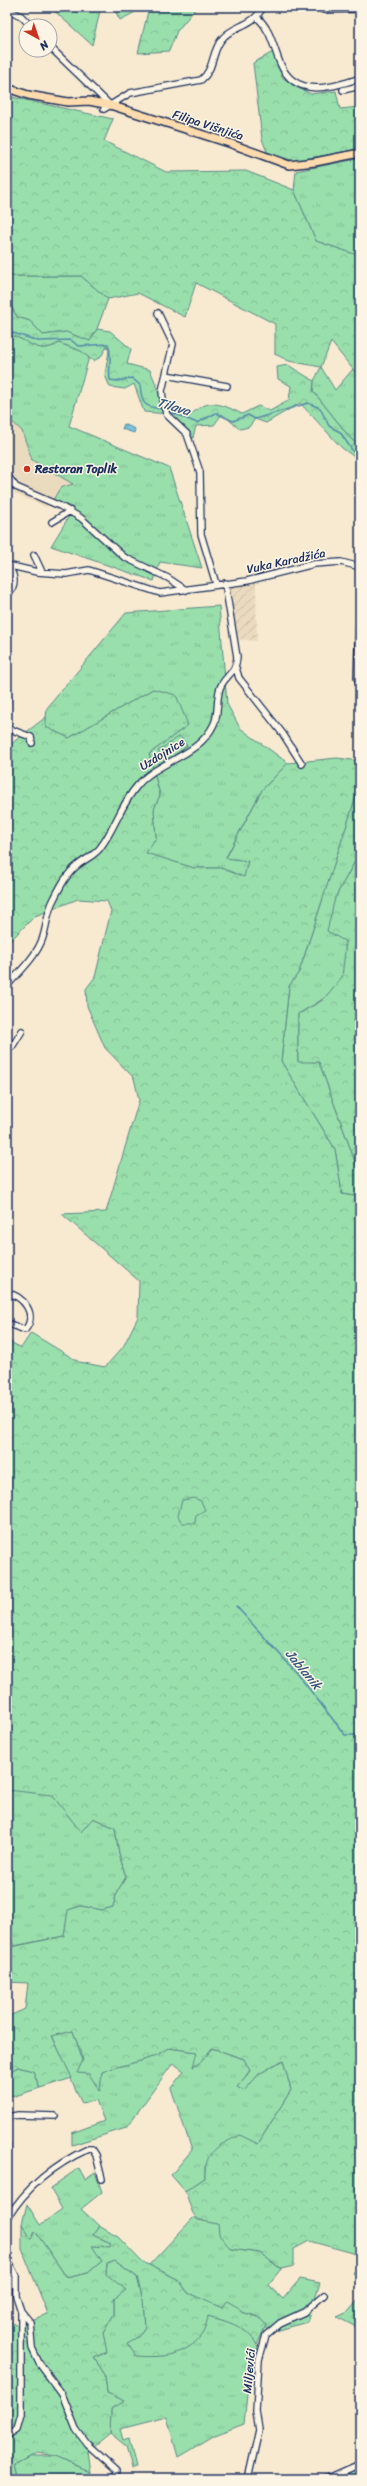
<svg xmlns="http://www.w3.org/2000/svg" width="367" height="2486" viewBox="0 0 367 2486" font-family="Sriracha,sans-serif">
	<defs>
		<pattern id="industrial-furrows" width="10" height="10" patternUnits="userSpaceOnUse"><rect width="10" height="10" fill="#eadbbe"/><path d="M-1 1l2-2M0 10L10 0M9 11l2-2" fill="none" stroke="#c8bca6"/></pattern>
		<pattern id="grass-tufts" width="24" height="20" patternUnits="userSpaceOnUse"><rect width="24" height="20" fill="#99dfac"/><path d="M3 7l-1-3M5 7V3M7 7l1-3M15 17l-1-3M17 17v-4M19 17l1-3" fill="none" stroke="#83c096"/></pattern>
		<pattern id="forest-crowns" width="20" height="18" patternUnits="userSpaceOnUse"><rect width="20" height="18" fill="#99dfac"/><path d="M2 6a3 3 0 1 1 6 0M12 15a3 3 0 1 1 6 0" fill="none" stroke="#83c096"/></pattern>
		<pattern id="water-waves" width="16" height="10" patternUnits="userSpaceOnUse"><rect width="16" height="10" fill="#7ac5da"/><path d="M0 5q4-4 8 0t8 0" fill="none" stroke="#63a0b4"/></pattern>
	</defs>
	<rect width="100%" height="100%" fill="#f7ead0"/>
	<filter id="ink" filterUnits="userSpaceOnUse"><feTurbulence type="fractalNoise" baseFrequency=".025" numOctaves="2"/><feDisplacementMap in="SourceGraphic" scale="8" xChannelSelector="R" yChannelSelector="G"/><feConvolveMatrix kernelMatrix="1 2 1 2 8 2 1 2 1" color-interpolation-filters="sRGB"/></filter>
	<g filter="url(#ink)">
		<path fill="#eadbbe" d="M7 417 22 431 32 460 73 484 46 507 15 494 7 477Z"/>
		<path fill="url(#industrial-furrows)" d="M256 582 257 641 235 639 228 587Z"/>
		<path fill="url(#grass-tufts)" stroke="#5a8785" d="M357 159H360V256L316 241 294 190 296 171Z
			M7 276H81L108 299 97 329 90 341 65 332 43 335 30 321 17 317 7 299Z
			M7 335C29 337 35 357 59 343L81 351 89 357 69 426 169 468 202 568 160 562 154 581 51 546 74 508 53 500 60 488 73 484 32 460 22 431 7 417V403L12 390 7 369Z
			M321 367 335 390 353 369 360 378V446L351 439 313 391 314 381Z
			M219 606 227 704 240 728 288 763 262 790 226 857 248 861 245 878 221 868H194L145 853 156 838 154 809 160 795 149 754 188 725 153 689 69 738 45 727 47 708 126 613Z
			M360 784V852L335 898C340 920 351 955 343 977 336 993 312 1006 298 1014V1061L319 1062 360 1175V1194L353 1196 342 1194 335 1149 281 1061 289 986 299 972Z
			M7 1789 51 1791 93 1818 115 1828 119 1854 126 1877 117 1892 113 1907 102 1910 81 1906 69 1910 64 1936 14 1946 7 1931Z
			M73 2031 83 2060 99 2091 102 2072C125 2063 149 2062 169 2048L198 2052 193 2067 202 2061 212 2048 244 2059 250 2070 238 2087 244 2090 259 2074 283 2060 291 2090 258 2144 205 2166V2178L185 2191 171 2175 192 2150 171 2088 184 2071 173 2063 126 2128 72 2145V2133L104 2121 96 2100 82 2104 52 2035Z
			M18 2067 33 2071 40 2088 15 2096 7 2094V2073Z
			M79 2168 85 2179 95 2172 102 2192 81 2209 99 2226 93 2235 111 2243 110 2248 93 2246 102 2261 88 2273 67 2278 35 2231 31 2239 22 2224 27 2204 40 2225 62 2209 50 2188Z
			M194 2217 198 2220 218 2223 231 2249 260 2253 281 2269 268 2285 283 2299 300 2279 320 2283 307 2322 269 2333 259 2317 241 2312 227 2301 222 2309 188 2293 179 2280 149 2265Z
			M115 2261 137 2277 143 2300 145 2327 138 2337 202 2334 208 2316C226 2321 258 2328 258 2351 258 2357 252 2362 251 2368 247 2386 246 2406 244 2424L215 2435 178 2457 167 2417 120 2429 123 2440 129 2438 136 2468 132 2469 126 2446 110 2433 111 2408 124 2401 107 2393 105 2375 94 2358 106 2352 103 2333 114 2314V2299L106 2274 107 2264Z
			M32 2456H56L91 2472 88 2479H19L15 2465Z"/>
		<path fill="url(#forest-crowns)" stroke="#5a8785" d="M50 7H107L100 11 92 45Z
			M113 7H140L141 9 120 20Z
			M149 7H197L177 31 169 51 138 53Z
			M273 52 282 77 296 87 311 94 336 91 340 109 360 107V149L294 161 267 152 262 139 253 63Z
			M7 96 113 119 104 141 166 172 246 171 294 190 316 241 360 256V378L331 342 321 367 289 361 275 354V324L196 283 185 317 138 293 108 299 81 276H7Z
			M7 299 17 317 30 321 43 335 66 332 90 341 97 329 110 331 131 349 127 364 150 370 161 396 191 415C207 397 222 404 242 414L258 406 270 411 289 400 291 386 278 379 277 367 288 365 314 381 313 391 351 439 360 446V461L342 448 300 403 266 423 255 419 249 427 240 429 222 414 214 425 196 426 192 441 168 414 144 412 134 384 125 389 110 387 105 375 109 350 107 346 101 357 93 361 81 351 59 343C35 357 29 337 7 335Z
			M153 689 176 695 188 725 149 754 160 795 154 809 156 838 146 853 194 868H221L244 877 248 861 226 858 262 790 288 763 337 758 360 761V784L299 972 289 986 281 1061 335 1149 342 1194 353 1196 360 1194V2280L353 2273 360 2264 353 2253 309 2241 294 2249V2266L281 2269 260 2253 231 2249 219 2235 218 2224C189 2219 195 2217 185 2191L205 2178C204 2151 218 2146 240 2135L258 2144 291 2090 283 2060 259 2074 244 2091 237 2087 250 2071 244 2059 212 2048 202 2061 193 2067 197 2052 169 2048C150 2062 125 2063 102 2072L100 2091 89 2074 77 2073 83 2060 73 2031 52 2036 72 2078 40 2088 33 2071 18 2067 7 2073V2017L25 2009 28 1983 7 1982V1948L64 1936 68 1910 81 1906 102 1910 113 1907 117 1892 126 1877 119 1854 115 1828 93 1818 81 1832 52 1795 7 1790V1340L21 1348 31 1333 79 1362 105 1367 123 1347 138 1317 139 1281 62 1214 106 1212 139 1100 134 1078 105 1048 87 1006 86 989 95 977 111 911 107 901 78 899 35 916 7 944V747L46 717V727L69 738Z
			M360 852V1175L319 1062H298V1014L323 1000 342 977 346 942 327 931 335 898Z
			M22 2224 31 2239 35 2231 67 2278 88 2273 102 2261 92 2246 110 2247 111 2243 93 2235 99 2226 118 2237 141 2261 179 2280 188 2293 222 2308 227 2301 239 2308 241 2312 259 2317 266 2325 257 2345C246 2326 229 2322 208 2316 207 2322 205 2330 202 2334 188 2356 159 2358 136 2356L127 2343 138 2337 145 2327 143 2300 137 2277 115 2261 107 2264 106 2274 126 2290 114 2299V2314L103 2333 107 2352 94 2358 105 2375 107 2393 125 2401 111 2409 110 2433 88 2451 91 2472 56 2456 37 2453 15 2465 19 2479H7V2318L15 2325 48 2314 22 2249Z
			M360 2298V2329L337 2317 348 2312Z
			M360 2460V2479H337L332 2474Z"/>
		<path fill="#99dfac" stroke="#5a8785" d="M180 736 187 746 165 762 158 751Z
			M194 1498 201 1501 205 1510 196 1515 195 1523H182L178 1516 182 1500Z"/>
		<path fill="url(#water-waves)" stroke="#5489a8" d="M124 424 135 429 134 433 122 429Z"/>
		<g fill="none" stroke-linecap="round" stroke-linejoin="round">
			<path stroke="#5489a8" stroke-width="1.5" d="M7 331 38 341 71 340 78 346 108 344C113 356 108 367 110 380L118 381 132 378 140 385C142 404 143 407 163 409
				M168 411 197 423 216 413 233 421 248 415 255 419 308 403 320 408 329 426 340 432 354 453 360 455
				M236 1606 296 1672 345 1735H360"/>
			<defs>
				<path id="minor" d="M315 7 324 10 360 9
					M7 9 21 16 31 26
					M257 17C271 30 273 46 280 63 295 99 332 88 360 78
					M50 47 110 105
					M343 90 360 86
					M104 109 130 93 201 80C215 69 211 52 222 39 234 24 252 28 263 7
					M158 313 173 344 162 391 164 407 167 415 187 434 200 472 201 534 216 584
					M166 375 227 386
					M7 475 16 487 60 506 81 518 124 557 168 578 186 590
					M52 522 70 511
					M34 555 42 572
					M7 565 37 572 66 574 89 570 160 593 247 581 314 564 341 562 360 567
					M360 589 357 678 360 683
					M7 595C17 585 15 577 9 566
					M236 668 239 678 283 734 302 764
					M7 688V701
					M7 728 31 737 32 743
					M7 986C19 972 35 958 42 940 47 927 47 911 54 899 60 887 67 873 78 865 85 859 94 856 100 848 115 829 121 804 137 786 158 760 199 757 214 724 219 713 216 700 220 688 225 675 236 674 237 657L225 583
					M7 1048 12 1047 22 1031
					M7 1293C23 1296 38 1314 25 1330L7 1323
					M7 2117 18 2115 55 2116
					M7 2145V2159
					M7 2219C25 2188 55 2164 88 2149H92L96 2155 102 2179
					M7 2258 16 2276V2296L21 2311 30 2322 32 2348 39 2363 62 2394 76 2429 87 2444 117 2471 116 2479
					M7 2436 17 2429 21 2415V2311
					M248 2479 259 2430 256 2411 259 2360 266 2335 280 2323 304 2312 324 2295
					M326 2479 360 2464"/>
				<path id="major" d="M7 88 28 95 68 102 89 101 110 105 229 143 289 165 315 162 360 153"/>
			</defs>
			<use href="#minor" stroke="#1b2f5e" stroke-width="8"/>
			<use href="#major" stroke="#1b2f5e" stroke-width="10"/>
			<use href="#minor" stroke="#fcf5e5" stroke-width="5.5"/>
			<use href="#major" stroke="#fedbac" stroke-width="7"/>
		</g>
	</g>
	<circle fill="#c8321e" stroke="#fcf5e5" stroke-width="1.5" cx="27" cy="469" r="4"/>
	<g text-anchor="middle" stroke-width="3" stroke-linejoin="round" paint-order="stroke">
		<g font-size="12" fill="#1b2f5e" stroke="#fcf5e5">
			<text transform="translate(208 125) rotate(18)" y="4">Filipa Višnjića</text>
			<text transform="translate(286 561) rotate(-12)" y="4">Vuka Karadžića</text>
			<text transform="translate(162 754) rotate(-32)" y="4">Uzdojnice</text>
			<text transform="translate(249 2371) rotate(-85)" y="4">Miljevići</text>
		</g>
		<g font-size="12" font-weight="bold" fill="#1b2f5e" stroke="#fcf5e5" text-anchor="start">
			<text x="35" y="473">Restoran Toplik</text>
		</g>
		<g font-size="13" font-style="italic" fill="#33547d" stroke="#fcf5e5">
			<text transform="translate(174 406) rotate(17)" y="5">Tilava</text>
			<text transform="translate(304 1669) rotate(50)" y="5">Jablanik</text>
		</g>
	</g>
	<rect width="367" height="2486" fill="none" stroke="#fcf5e5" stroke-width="24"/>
	<rect x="12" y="12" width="343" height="2462" fill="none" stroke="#1b2f5e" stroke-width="1.5" filter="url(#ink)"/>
	<g transform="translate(38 38) rotate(140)"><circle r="19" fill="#fcf5e5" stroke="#a2a6af"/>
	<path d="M0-3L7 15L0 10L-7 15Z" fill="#c8321e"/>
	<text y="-6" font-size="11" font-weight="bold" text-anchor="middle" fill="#1b2f5e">N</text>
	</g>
</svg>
